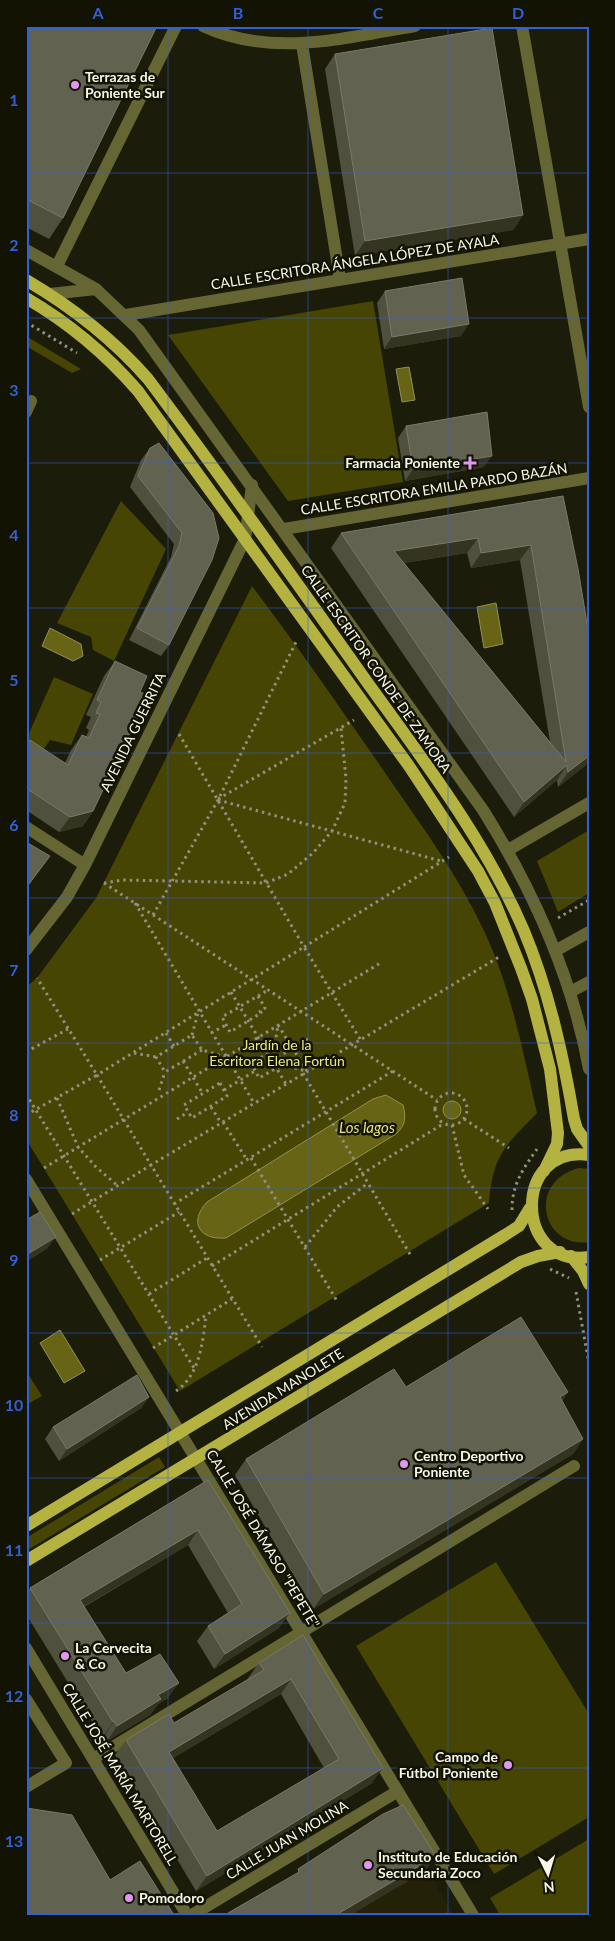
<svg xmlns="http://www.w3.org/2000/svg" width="615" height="1941" viewBox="0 0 615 1941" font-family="Lato,sans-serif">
	<rect width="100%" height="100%" fill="#1c1c0a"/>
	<path fill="#232209" d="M394 1815 454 1915H231Z"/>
	<path fill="#464503" d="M373 301 403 482 288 501 168 335Z
		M26 336 81 369 72 373 26 346Z
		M121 501 166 549 114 661 93 650 91 637 57 623Z
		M252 586C299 648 344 713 388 777 428 835 471 893 496 959 515 1009 525 1061 537 1113 505 1146 493 1155 489 1203L180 1391 26 1139V987L37 978 96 898Z
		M54 677 93 694 71 745 50 740 38 757 26 749V740Z
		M589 830V893L558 912 537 861Z
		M579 1168 589 1169V1242C542 1249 526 1182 579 1168Z
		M26 1371 42 1396 26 1405Z
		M159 1457 165 1467 26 1551V1538Z
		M496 1562 589 1714V1817L494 1874 356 1646Z
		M589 1839V1915H500L490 1898Z"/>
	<path fill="#676515" stroke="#929055" d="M409 367 415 400 402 402 396 369Z
		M496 603 503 644 484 648 477 607Z
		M50 628 81 644 83 656 73 661 42 646Z
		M386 1095 403 1105C406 1117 406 1125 396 1134L226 1238C200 1240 188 1223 207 1202L373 1099Z
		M443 1110a9 9 0 1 1 18 0a9 9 0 1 1-18 0Z
		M60 1330 85 1371 64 1383 40 1343Z"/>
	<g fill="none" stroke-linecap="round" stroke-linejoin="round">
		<path stroke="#909081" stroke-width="3" stroke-dasharray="2.5 4" stroke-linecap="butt" d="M26 322 77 353
			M179 734 304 947 449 857
			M218 799 354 720
			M218 800 441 861
			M104 883 437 1100
			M104 883 123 880 266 883 288 874 313 853 332 831 345 803 346 779 341 728
			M135 903 254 1103
			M153 915 218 800 297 640
			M558 918 589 900
			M231 992 286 1084
			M258 996 265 1008 260 1011 261 1013 230 1032 222 1017Z
			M258 996 268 990
			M278 1025 307 1071
			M166 1033 174 1046
			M211 1033 226 1025
			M192 1035 198 1013
			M360 1039 304 947 97 1075 151 1165 499 957
			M202 1050 165 1072 156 1057 192 1035 202 1050 226 1057
			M274 1050 282 1065 259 1078 251 1063Z
			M274 1050 278 1025
			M26 1052 68 1029
			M134 1053 156 1057
			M278 1057 308 1039
			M183 1061 203 1094
			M282 1065 306 1071
			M303 1073 411 1256
			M220 1083 227 1096 192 1118 184 1105Z
			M159 1090 165 1072
			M224 1090 255 1071
			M435 1109a16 16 0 1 1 32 0a16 16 0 1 1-32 0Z
			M26 1094 194 1368
			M57 1098 78 1147 96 1167 118 1186
			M211 1107 221 1123
			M26 1115 97 1075 37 978
			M177 1119 188 1112
			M464 1119 509 1148
			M223 1122 247 1160
			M452 1125 464 1175 488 1209
			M251 1158 337 1301
			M44 1168 382 962
			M174 1204 393 1071
			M512 1210C512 1184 523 1169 537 1149
			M72 1214 151 1165 262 1347
			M305 1247 337 1207 368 1183
			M100 1260 179 1212
			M212 1266 443 1124
			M550 1269 569 1278
			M576 1292 589 1363
			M149 1294 207 1258
			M153 1348 232 1299
			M176 1391C200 1375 203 1341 206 1315"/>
		<path stroke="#666634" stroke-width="12" d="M203 26C271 58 344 38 415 26
			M522 26 589 407
			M302 44 340 279
			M26 250 96 289 139 330 483 810C533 890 572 976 589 1069
			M57 266 176 26
			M50 294 96 289
			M126 315 589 239
			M26 412 31 401
			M284 529 589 478
			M26 827 85 865
			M508 850 589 803
			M26 950 67 897 85 865 245 539 252 485
			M555 951 589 932
			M570 992 589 982
			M26 1179 473 1915
			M26 1648 187 1915
			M26 1699 66 1763 26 1787
			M93 1759 574 1466
			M192 1915 398 1791"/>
		<path stroke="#b4b341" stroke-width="12" d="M26 280C72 307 113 339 148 379 223 479 295 580 367 682 424 761 485 840 524 931 549 991 563 1055 574 1119L577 1129 589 1146
			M26 298C69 323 105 353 138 391L409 766 478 871 495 903 521 968 532 999 550 1069 558 1133 557 1144 544 1171
			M589 1155C512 1144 514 1269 589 1257
			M571 1256 583 1271 589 1284
			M26 1526 505 1235 519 1226 530 1208
			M26 1561 521 1262 538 1256 560 1252"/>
	</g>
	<path fill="#50503e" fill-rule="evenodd" d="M26 26 63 218 49 239 26 227Z
		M335 54 523 215 513 230 355 256 325 69Z
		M385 291 461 336 384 349 377 303Z
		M406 426 484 467 405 481 398 438Z
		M150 448 213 513 169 645 161 656 129 640 171 557 174 544 130 487 141 460Z
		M563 496 586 765 558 787 557 780 514 817 331 548 341 533ZM467 553 471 568 520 560 550 742 404 563Z
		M115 661 140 692 93 811 83 826 59 832 26 810V745L65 763 71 750 82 735 86 737 89 730 86 728 91 717 86 715 104 676Z
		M406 1387 568 1392 562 1401 583 1439 573 1454 313 1609 235 1475 246 1459Z
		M149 1397 141 1408 59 1461 45 1439 53 1427Z
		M208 1480 279 1628 214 1669 197 1641 208 1626 228 1613 188 1545 84 1607 126 1673 168 1698 158 1704 150 1715 107 1741 104 1737 102 1738 26 1614V1593L30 1588Z
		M303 1635 372 1783 196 1891 115 1755 126 1740 174 1723 249 1679 248 1678 259 1663ZM281 1694 324 1768 217 1831 173 1758Z"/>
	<path fill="#343421" d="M523 215 513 230 355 256 365 241Z
		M469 324 461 336 384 349 392 337Z
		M492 456 484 467 405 481 413 469Z
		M478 538 467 553 383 566 394 551Z
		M531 545 520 560 471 568 481 553Z
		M589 756V761L586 765 558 787 568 772Z
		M567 765 557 780 514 817 524 802Z
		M93 811 83 826 59 832 70 817Z
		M56 1237 47 1249 26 1262V1255Z
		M568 1392 558 1408 560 1397Z
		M149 1397 141 1408 59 1461 67 1449Z
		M583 1439 573 1454 313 1609 324 1594Z
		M198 1530 188 1545 69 1615 80 1600Z
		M290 1613 279 1628 214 1669 225 1654Z
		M291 1679 281 1694 158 1767 169 1752Z
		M179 1683 168 1698 158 1704 150 1715 107 1741 117 1726 158 1695Z
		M114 1721 104 1737 102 1738 113 1722Z
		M383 1768 372 1783 196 1891 207 1876Z
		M436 1856 425 1871 351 1915H336Z"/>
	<path fill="#626250" stroke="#797968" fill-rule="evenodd" d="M26 26H157L63 218 26 199Z
		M492 28 523 215 365 241 335 54Z
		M462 278 469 324 392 337 385 291Z
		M487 412 492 456 413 469 406 426Z
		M159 443 213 513 219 538 212 560 169 645 137 628 179 546 182 533 138 476 150 448Z
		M563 496 578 569 589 635V756L568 772 567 765 524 802 341 533ZM478 538 481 553 531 545 566 762 394 551Z
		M115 661 147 676 140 692 148 695 93 811 70 817 26 788V745L30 740 68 765 82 735 89 738 100 714 96 713 101 702 97 700Z
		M26 842 50 856 26 888Z
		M40 1212 56 1237 26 1255V1220Z
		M521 1317 568 1392 560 1397 583 1439 324 1594 246 1459 394 1369 406 1387Z
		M137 1375 149 1397 67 1449 53 1427Z
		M208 1480 290 1613 225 1654 208 1626 242 1604 198 1530 80 1600 126 1673 160 1654 179 1683 158 1695 161 1699 117 1726 114 1721 113 1722 30 1588Z
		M303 1635 383 1768 207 1876 126 1740 169 1714 174 1723 264 1670 259 1663ZM291 1679 339 1759 217 1831 169 1752Z
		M403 1805 436 1856 336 1915H229L228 1913 299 1872 298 1869 383 1814Z
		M26 1808 72 1815 110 1880 140 1861 174 1915H26Z"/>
	<path fill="none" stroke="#335fda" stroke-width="1" stroke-opacity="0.55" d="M168 26V1915M308 26V1915M448 26V1915M26 173H589M26 318H589M26 463H589M26 608H589M26 753H589M26 898H589M26 1043H589M26 1188H589M26 1333H589M26 1478H589M26 1623H589M26 1768H589"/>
	<g fill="#de98f2" stroke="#131303" stroke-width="2">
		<circle cx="75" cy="85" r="5"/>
		<path d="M467.5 455.5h5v5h5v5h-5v5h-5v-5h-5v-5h5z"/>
		<circle cx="404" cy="1464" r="5"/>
		<circle cx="65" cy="1656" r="5"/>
		<circle cx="508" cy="1765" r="5"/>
		<circle cx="368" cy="1865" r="5"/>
		<circle cx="129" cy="1898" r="5"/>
	</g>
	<g text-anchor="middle" stroke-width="5" stroke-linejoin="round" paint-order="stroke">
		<g font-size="14" font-weight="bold" fill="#f6f6ea" stroke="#131303" text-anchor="start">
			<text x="85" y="82">Terrazas de<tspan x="85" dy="16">Poniente Sur</tspan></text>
			<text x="460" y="468" text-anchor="end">Farmacia Poniente</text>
			<text x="414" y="1461">Centro Deportivo<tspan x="414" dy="16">Poniente</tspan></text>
			<text x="75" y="1653">La Cervecita<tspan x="75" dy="16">&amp; Co</tspan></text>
			<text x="498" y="1762" text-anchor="end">Campo de<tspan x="498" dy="16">Fútbol Poniente</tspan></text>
			<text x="378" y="1862">Instituto de Educación<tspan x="378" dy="16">Secundaria Zoco</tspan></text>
			<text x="139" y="1903">Pomodoro</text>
		</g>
		<g font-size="14" fill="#f6f6ea" stroke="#131303">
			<text transform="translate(355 262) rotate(-9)" y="5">CALLE ESCRITORA ÁNGELA LÓPEZ DE AYALA</text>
			<text transform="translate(434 489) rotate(-9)" y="5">CALLE ESCRITORA EMILIA PARDO BAZÁN</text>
			<text transform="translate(376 669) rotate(55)" y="5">CALLE ESCRITOR CONDE DE ZAMORA</text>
			<text transform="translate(133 732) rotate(-64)" y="5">AVENIDA GUERRITA</text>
			<text transform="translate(283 1389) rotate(-32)" y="5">AVENIDA MANOLETE</text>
			<text transform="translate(263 1539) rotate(59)" y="5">CALLE JOSÉ DÁMASO "PEPETE"</text>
			<text transform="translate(120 1774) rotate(59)" y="5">CALLE JOSÉ MARÍA MARTORELL</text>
			<text transform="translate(287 1840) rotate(-31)" y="5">CALLE JUAN MOLINA</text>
		</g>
		<g font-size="14" fill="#e9e980" stroke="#131303">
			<text x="277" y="1050">Jardín de la<tspan x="277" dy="16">Escritora Elena Fortún</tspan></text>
		</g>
		<g font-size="15" font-style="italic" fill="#e6e57c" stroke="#131303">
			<text x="367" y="1133">Los lagos</text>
		</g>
	</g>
	<rect width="615" height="1941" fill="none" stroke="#131303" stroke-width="55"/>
	<g transform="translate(548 1874) rotate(175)" stroke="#131303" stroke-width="4" paint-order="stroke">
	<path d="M0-4L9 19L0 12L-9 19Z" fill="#f6f6ea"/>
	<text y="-8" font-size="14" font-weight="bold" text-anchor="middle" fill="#f6f6ea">N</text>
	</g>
	<rect x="28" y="28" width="560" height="1886" fill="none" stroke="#335fda" stroke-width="2"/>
	<g font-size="16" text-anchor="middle" font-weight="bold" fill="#335fda">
		<text x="98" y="19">A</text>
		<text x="238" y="19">B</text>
		<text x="378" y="19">C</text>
		<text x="518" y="19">D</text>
		<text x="14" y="106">1</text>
		<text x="14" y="251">2</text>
		<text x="14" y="396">3</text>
		<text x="14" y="541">4</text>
		<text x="14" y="686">5</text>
		<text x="14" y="831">6</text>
		<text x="14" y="976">7</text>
		<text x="14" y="1121">8</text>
		<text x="14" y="1266">9</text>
		<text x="14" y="1411">10</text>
		<text x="14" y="1556">11</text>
		<text x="14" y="1702">12</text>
		<text x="14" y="1847">13</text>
	</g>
</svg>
